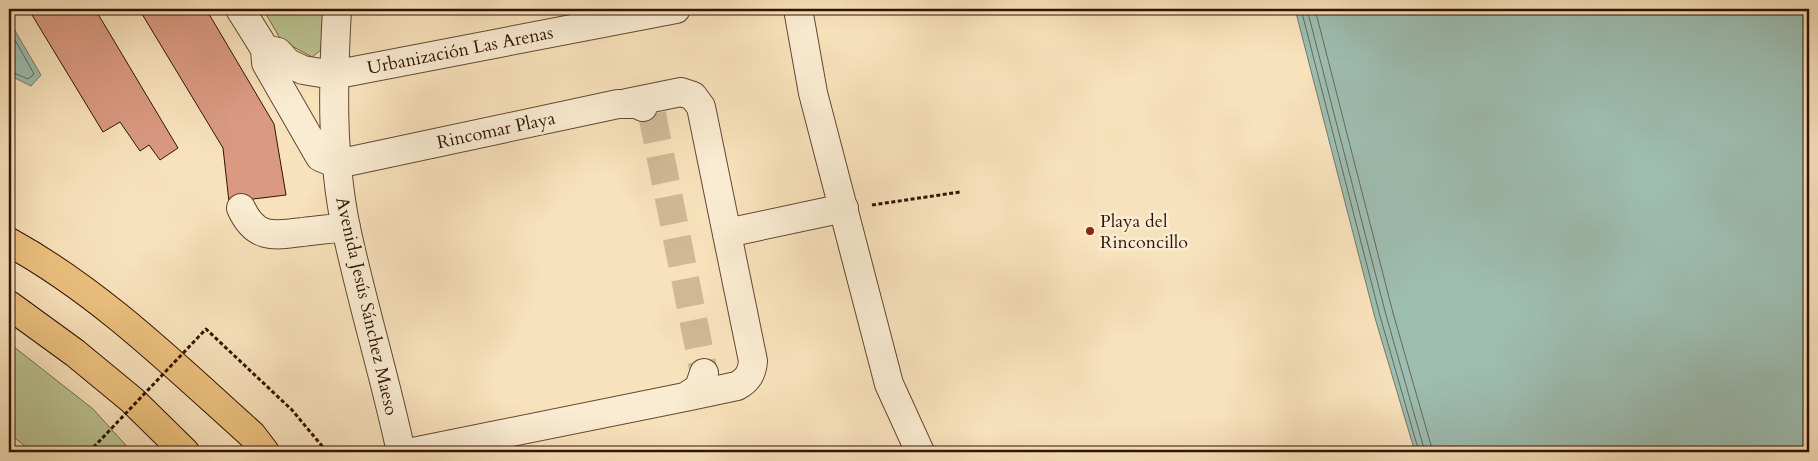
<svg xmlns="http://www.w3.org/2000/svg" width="1818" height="461" viewBox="0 0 1818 461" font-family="Cardo,serif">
	<rect width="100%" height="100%" fill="#f8e2bb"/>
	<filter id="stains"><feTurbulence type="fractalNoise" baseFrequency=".004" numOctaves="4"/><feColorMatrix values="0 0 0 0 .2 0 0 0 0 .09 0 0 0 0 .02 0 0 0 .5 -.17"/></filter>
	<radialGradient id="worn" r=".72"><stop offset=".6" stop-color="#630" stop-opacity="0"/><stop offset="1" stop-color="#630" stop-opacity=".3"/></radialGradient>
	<path fill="#bbc492" stroke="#776c4b" d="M263 9H323L321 50 312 57 281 40Z
		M9 343 93 409 132 452H32L9 433Z"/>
	<path fill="#9dbdb1" stroke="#73796c" d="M1295 9H1809V452H1415L1375 318Z
		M11 24 41 75 31 86 9 75V25Z"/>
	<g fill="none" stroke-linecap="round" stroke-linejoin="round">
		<path stroke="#68685a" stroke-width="1" d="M1301 9 1380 316 1419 452
			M1307 9 1386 315 1425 452
			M1315 9 1393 313 1433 452
			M9 29 34 74 28 79 9 71"/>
	</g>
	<path fill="#d99a81" stroke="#331304" d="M33 9H95L178 148 160 160 149 145 140 151 120 122 103 132 29 10Z
		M139 9H206L274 124 286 195 229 202 223 148Z"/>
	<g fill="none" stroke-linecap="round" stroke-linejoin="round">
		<path stroke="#d1b996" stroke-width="28" stroke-dasharray="28 14" stroke-linecap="butt" d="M652 114 704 373"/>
		<defs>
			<path id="minor" d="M240 9 265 49 266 63 320 157 337 164
				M337 9C333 81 331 156 346 228 362 303 385 377 401 452
				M798 9 813 93 889 384 920 452
				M265 49 278 52 288 63 303 70 333 75 676 9
				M627 103 681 92 693 96 701 107 753 361C752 373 748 380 737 386L685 397
				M337 164 618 104H637L643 107
				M241 208C255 239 273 236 303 232 317 230 331 229 346 227
				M727 233 844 208
				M413 452 685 397 699 388 704 373"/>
			<path id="highway" d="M9 242C100 292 175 366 252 435L265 452
				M9 305 75 353 132 400 185 452"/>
		</defs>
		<use href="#minor" stroke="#644732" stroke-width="30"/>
		<use href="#highway" stroke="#331304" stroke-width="30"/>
		<path stroke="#331304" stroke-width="3" stroke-dasharray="4 2.5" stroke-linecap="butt" d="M872 205 960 192
			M9 445 18 452"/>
		<use href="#minor" stroke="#faecd3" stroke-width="28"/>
		<use href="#highway" stroke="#ecc17e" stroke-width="28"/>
		<path stroke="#331304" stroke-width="3" stroke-dasharray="4 2.5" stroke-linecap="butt" d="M89 452 206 329 292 410 327 452"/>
	</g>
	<circle fill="#8f2418" stroke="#faecd3" stroke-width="2" cx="1090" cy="231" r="5"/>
	<g text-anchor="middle" stroke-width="5" stroke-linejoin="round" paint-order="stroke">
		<g font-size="18" fill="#331304" stroke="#faecd3">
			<text transform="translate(460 50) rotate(-11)" y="6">Urbanización Las Arenas</text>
			<text transform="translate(496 130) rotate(-12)" y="6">Rincomar Playa</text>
			<text transform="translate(367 306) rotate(77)" y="6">Avenida Jesús Sánchez Maeso</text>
		</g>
		<g font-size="18" fill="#331304" stroke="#faecd3" text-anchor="start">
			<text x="1100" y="227">Playa del<tspan x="1100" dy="21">Rinconcillo</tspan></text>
		</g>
	</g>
	<rect width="1818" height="461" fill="none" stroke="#f8e2bb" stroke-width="30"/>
	<rect x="10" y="10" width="1798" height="441" fill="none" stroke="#331304" stroke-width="2.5"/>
	<rect x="15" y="15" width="1788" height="431" fill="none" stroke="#331304"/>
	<rect width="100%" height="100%" filter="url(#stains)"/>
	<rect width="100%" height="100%" fill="url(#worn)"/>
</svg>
